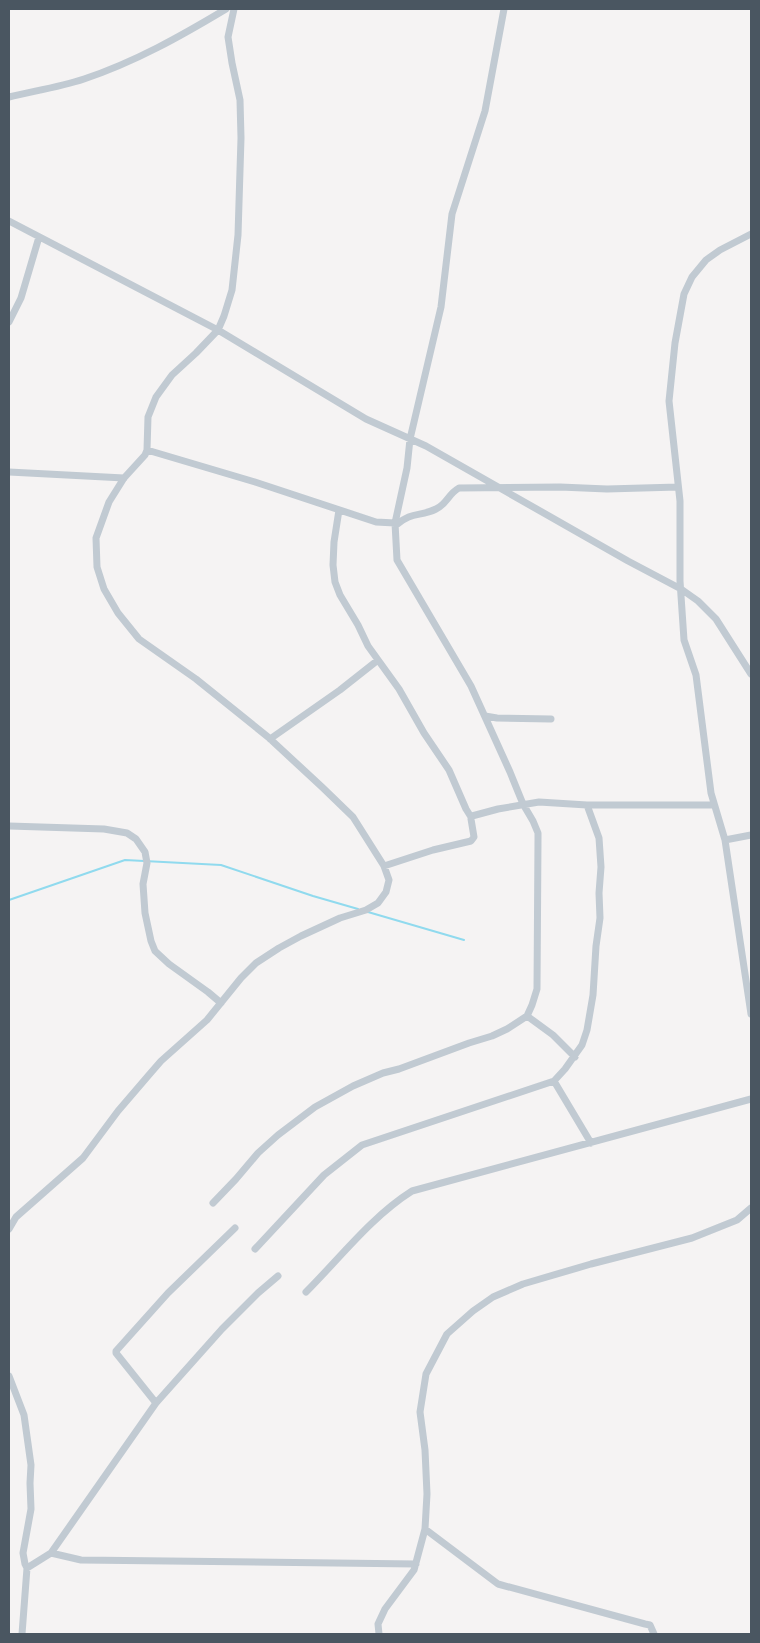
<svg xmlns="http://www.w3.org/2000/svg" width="760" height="1643" viewBox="0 0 760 1643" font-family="Helvetica,sans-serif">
	<rect width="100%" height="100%" fill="#f5f3f3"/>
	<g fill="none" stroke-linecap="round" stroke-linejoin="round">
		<path stroke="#90daee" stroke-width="2" d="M9 900 125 860 221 865 313 896 358 909
			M368 912 464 940"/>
		<path stroke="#c1cad2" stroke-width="7" d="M9 97C34 91 60 87 84 79 135 62 181 36 226 9
			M9 221 218 330 366 419 426 446 628 561 681 589 698 601 716 619 751 674
			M751 234 720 250 706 260 692 277 684 294 675 343 669 401 680 501V581L684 640 696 675 711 793 725 840 751 1014
			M9 322 21 298 39 237
			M147 450 255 482 376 522 395 523 397 560 471 686 510 772 523 804 533 821 538 833V839L537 989 532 1005 527 1016 507 1029 492 1036 469 1043 399 1069 383 1073 353 1086 315 1107 278 1135 258 1153 236 1179 213 1203
			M9 472 124 478
			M339 510 334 542 333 565 335 582 340 595 358 625 368 646 399 689 424 733 449 770 466 809 471 817
			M395 523 407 468 410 439 441 307 452 214 485 111 504 9
			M396 525C412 511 420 517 436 509 447 504 448 494 459 488L560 487 607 489 678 487
			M485 716 497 718 551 719
			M270 739 340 690 378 660
			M9 826 104 829 127 833 136 839 145 852 147 863 143 884 145 913 151 941 155 951 169 964 208 992 221 1003
			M725 840 751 835
			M384 866 433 850 471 841 474 837 471 819 472 816 498 809 539 802 587 805H714
			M527 1016 553 1035 575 1057
			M554 1081 591 1143
			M9 1229 16 1217 83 1158 118 1111 148 1076 161 1061 207 1020 241 978 256 963 279 948 301 936 340 918 366 910 378 903 386 892 389 880 384 866 353 817 322 787 268 737 196 679 139 639 118 613 104 589 97 567 96 538 109 502 124 478 145 455 147 450 148 417 156 397 172 375 196 353 218 330 224 316 232 290 238 235 241 138 240 100 232 63 228 37 234 9
			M255 1249 324 1175 362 1145 554 1081 565 1069 582 1045 587 1030 593 995 596 946 600 918 599 893 601 867 599 838 587 805
			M306 1292C340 1258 371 1217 412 1191L751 1099
			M9 1376 24 1415 31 1465 30 1483 31 1509 23 1553 25 1564 27 1568 22 1634
			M156 1403 116 1353V1351L168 1293 235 1228
			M425 1529 498 1584 645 1624 650 1625 654 1634
			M51 1553 81 1560 416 1564
			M27 1568 51 1553 156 1403 222 1329 258 1293 278 1276
			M379 1634 378 1624 385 1609 414 1570 425 1529 427 1494 425 1450 420 1412 426 1374 447 1334 473 1311 493 1297 523 1284 591 1264 692 1238 737 1220 751 1208"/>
	</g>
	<rect width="760" height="1643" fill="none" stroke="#4a5661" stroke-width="20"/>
</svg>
